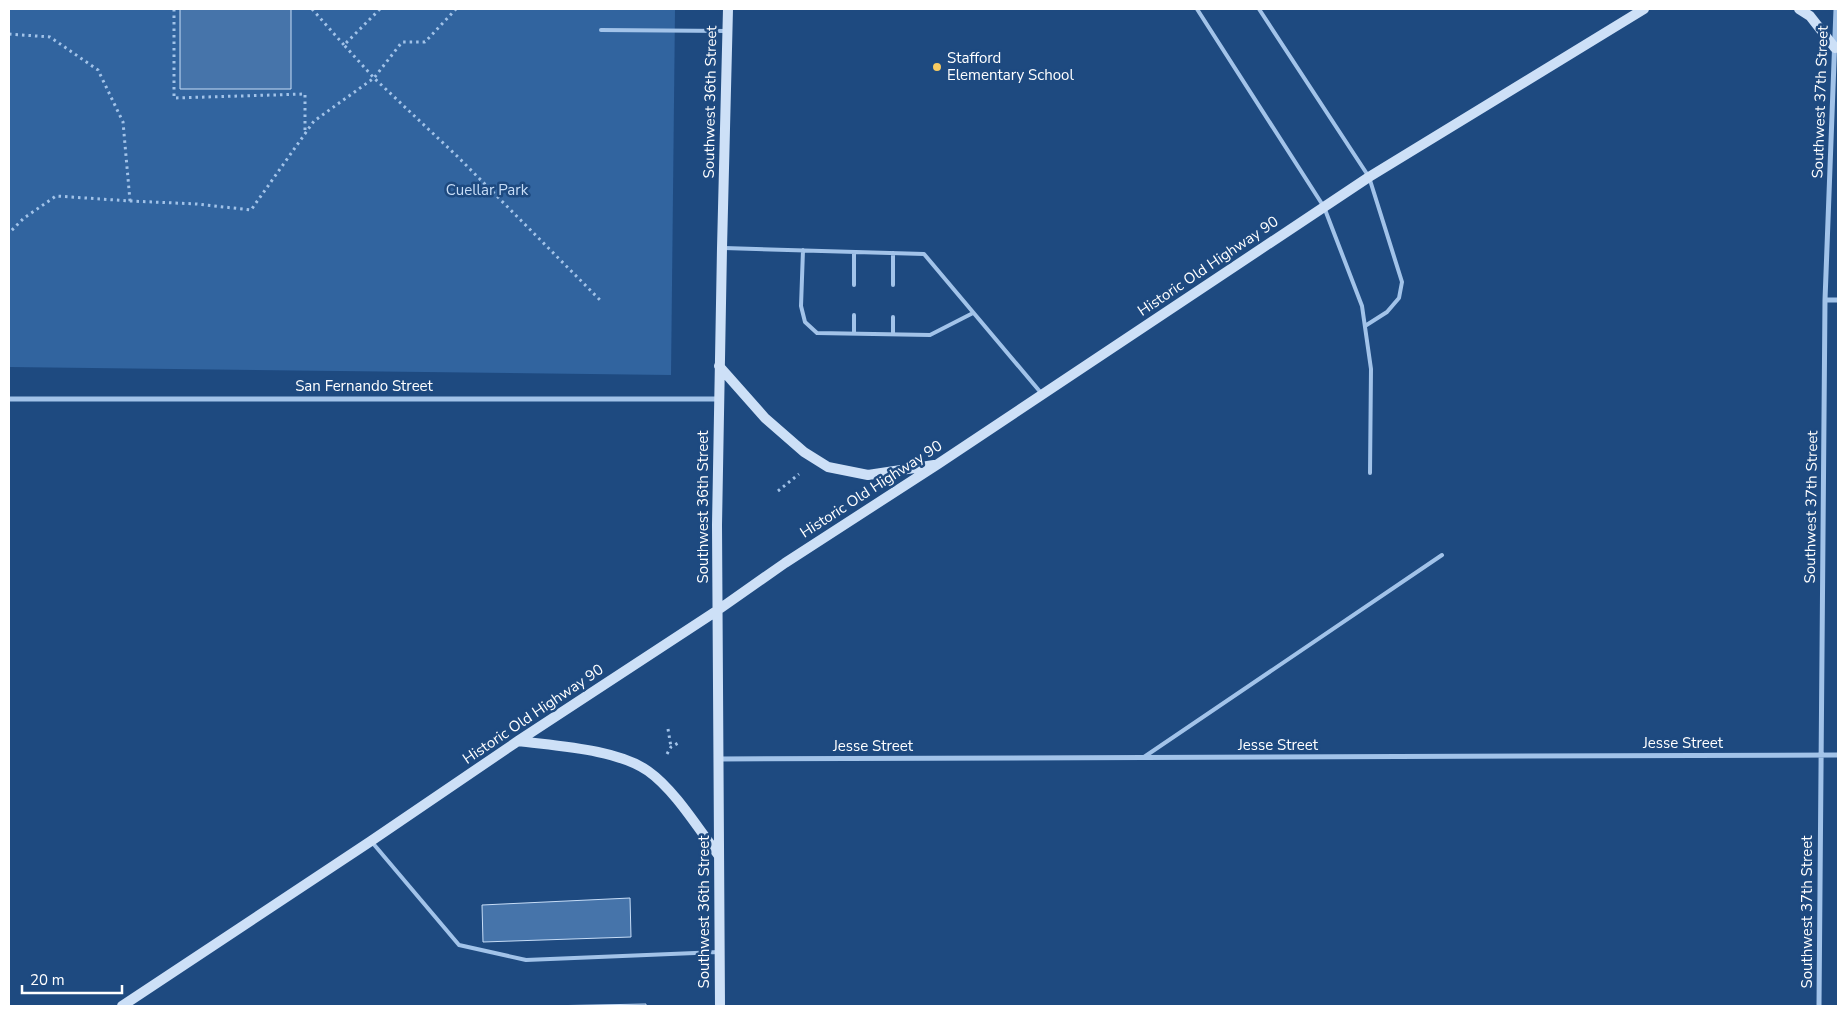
<svg xmlns="http://www.w3.org/2000/svg" width="1847" height="1015" viewBox="0 0 1847 1015" font-family="'Nunito Sans',sans-serif">
	<rect width="100%" height="100%" fill="#1e4a80"/>
	<path fill="#31649f" d="M9 9H675L671 375 9 367Z"/>
	<path fill="#4674aa" stroke="#c7ddf7" d="M180 9H291V89H180Z
		M630 898 631 937 483 942 482 905Z
		M646 1004V1006H542Z"/>
	<g fill="none" stroke-linecap="round" stroke-linejoin="round">
		<path stroke="#a2c3e9" stroke-width="3" stroke-dasharray="2.5 4" stroke-linecap="butt" d="M174 9V98L305 94V133
			M312 9 344 45
			M380 9 344 45 374 78 457 156 602 302
			M9 34 50 37 98 70 123 122 130 201 56 196 24 218 9 233
			M130 201 197 204 251 210 314 121 374 78 402 42H425L456 9
			M778 491 799 474
			M668 729 671 747
			M667 754 671 747 680 742"/>
		<path stroke="#a2c3e9" stroke-width="4" d="M1197 9 1324 207 1362 306 1371 369 1370 473
			M1259 9 1369 177 1402 282 1399 298 1387 312 1365 326
			M601 30 727 31
			M724 248 924 254 1042 394
			M803 250 801 306 805 322 817 333 930 335 973 313
			M854 285V252
			M893 285V253
			M854 333V315
			M893 334V317
			M1144 757 1442 555
			M371 841 459 945 526 960 719 952"/>
		<path stroke="#a2c3e9" stroke-width="5" d="M1825 300H1838
			M9 399H719
			M719 759 1838 755
			M1819 1006 1825 300 1836 9"/>
		<path stroke="#cde0f7" stroke-width="10" d="M1799 9 1810 16 1835 48
			M719 366 765 418 804 452 828 467 868 475 934 465
			M518 741C555 746 617 749 648 771 675 790 699 830 719 856
			M122 1006 371 841 518 741 718 610 785 563 938 464 1369 177 1644 9
			M720 1006 717 525 722 248 728 9"/>
	</g>
	<circle fill="#f8cb61" stroke="#1e4a80" stroke-width="2" cx="937" cy="67" r="5"/>
	<g text-anchor="middle" stroke-width="5" stroke-linejoin="round" paint-order="stroke">
		<g font-size="15" fill="#fff" stroke="#1e4a80" text-anchor="start">
			<text x="947" y="63">Stafford<tspan x="947" dy="17">Elementary School</tspan></text>
		</g>
		<g font-size="15" fill="#fff" stroke="#1e4a80">
			<text transform="translate(710 102) rotate(-89)" y="5">Southwest 36th Street</text>
			<text transform="translate(1820 102) rotate(-88)" y="5">Southwest 37th Street</text>
			<text transform="translate(1208 266) rotate(-34)" y="5">Historic Old Highway 90</text>
			<text x="364" y="391">San Fernando Street</text>
			<text transform="translate(871 489) rotate(-33)" y="5">Historic Old Highway 90</text>
			<text transform="translate(703 507) rotate(-90)" y="5">Southwest 36th Street</text>
			<text transform="translate(1811 507) rotate(-89)" y="5">Southwest 37th Street</text>
			<text transform="translate(533 714) rotate(-34)" y="5">Historic Old Highway 90</text>
			<text x="1683" y="748">Jesse Street</text>
			<text x="1278" y="750">Jesse Street</text>
			<text x="873" y="751">Jesse Street</text>
			<text transform="translate(704 912) rotate(-90)" y="5">Southwest 36th Street</text>
			<text transform="translate(1807 912) rotate(-90)" y="5">Southwest 37th Street</text>
		</g>
		<g font-size="15" fill="#c7ddf7" stroke="#1e4a80">
			<text x="487" y="195">Cuellar Park</text>
		</g>
	</g>
	<rect width="1847" height="1015" fill="none" stroke="#ffffff" stroke-width="20"/>
	<path d="M22 985v8h100v-8" fill="none" stroke="#ffffff" stroke-width="2.5"/>
	<text x="30" y="985" font-size="15" fill="#ffffff" stroke="#1e4a80" stroke-width="4" paint-order="stroke">20 m</text>
</svg>
